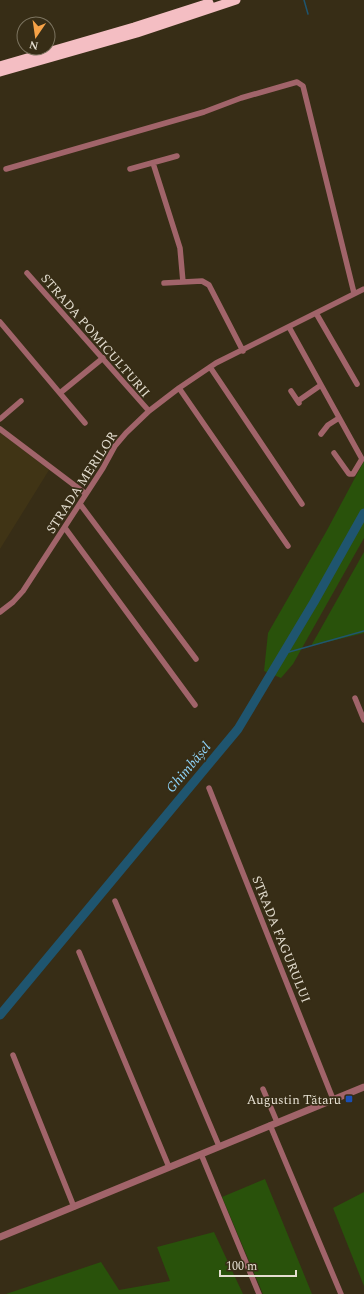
<svg xmlns="http://www.w3.org/2000/svg" width="364" height="1294" viewBox="0 0 364 1294" font-family="Spectral,serif">
	<rect width="100%" height="100%" fill="#372d16"/>
	<path fill="#403415" d="M0 432 49 470 0 549Z"/>
	<path fill="#29520b" d="M364 461V538L293 664 281 678 264 671 268 633 326 532Z
		M364 552V633L311 646Z
		M265 1179 312 1294H263L222 1197Z
		M364 1192V1286L333 1208Z
		M214 1232 243 1294H6L101 1262 119 1290 170 1281 157 1247Z"/>
	<g fill="none" stroke-linecap="round" stroke-linejoin="round">
		<path stroke="#1f556f" stroke-width="1.5" d="M304 0 308 14
			M282 654 364 631"/>
		<path stroke="#1f556f" stroke-width="9" d="M0 1015 238 729 314 602 364 513"/>
		<path stroke="#a1646a" stroke-width="5.5" d="M153 163 180 248 183 282 202 281 209 285 243 351
			M6 169 204 112 241 98 297 82 303 86 354 293
			M130 169 177 156
			M27 273 149 411
			M164 283 183 282
			M316 313 357 384
			M0 322 85 423
			M289 327 362 459 353 474H349L334 453
			M210 367 302 504
			M179 388 288 546
			M291 391 299 403
			M60 393 103 358
			M298 401 321 385
			M0 419 21 401
			M0 429 86 494
			M321 434 328 425 339 418
			M80 504 196 659
			M65 528 195 705
			M0 612 13 602 23 591 103 468 115 446 126 433 149 411 179 388 216 363 364 289
			M355 698 364 720
			M209 788 333 1099
			M115 901 219 1146
			M79 952 169 1167
			M13 1055 74 1207
			M263 1089 277 1122
			M270 1125 341 1294
			M201 1154 259 1294"/>
		<path stroke="#a1646a" stroke-width="7" d="M0 1237 364 1087"/>
		<path stroke="#f4bec3" stroke-width="9" d="M0 66 134 27 209 3
			M0 72 137 33 236 0"/>
	</g>
	<rect fill="#1a4fb4" stroke="#372d16" stroke-width="1.5" x="345" y="1095" width="8" height="8" rx="2"/>
	<g text-anchor="middle" stroke-width="3.5" stroke-linejoin="round" paint-order="stroke">
		<g font-size="13" fill="#e4ded0" stroke="#372d16">
			<text transform="translate(96 335) rotate(49)" y="5">STRADA POMICULTURII</text>
			<text transform="translate(81 482) rotate(-57)" y="5">STRADA MERILOR</text>
			<text transform="translate(282 939) rotate(68)" y="5">STRADA FAGURULUI</text>
		</g>
		<g font-size="13" fill="#e4ded0" stroke="#372d16" text-anchor="end">
			<text x="341" y="1104">Augustin Tătaru</text>
		</g>
		<g font-size="14" font-style="italic" fill="#8fd5fb" stroke="#372d16">
			<text transform="translate(188 767) rotate(-50)" y="5">Ghimbășel</text>
		</g>
	</g>
	<g transform="translate(36 36) rotate(193)"><circle r="19" fill="#372d16" stroke="#7c7460"/>
	<path d="M0-3L7 15L0 10L-7 15Z" fill="#f6a247"/>
	<text y="-6" font-size="11" font-weight="bold" text-anchor="middle" fill="#e4ded0">N</text>
	</g>
	<path d="M220 1270v6h76v-6" fill="none" stroke="#e4ded0" stroke-width="2"/>
	<text x="226" y="1270" font-size="12" fill="#e4ded0" stroke="#372d16" stroke-width="3" paint-order="stroke">100 m</text>
</svg>
